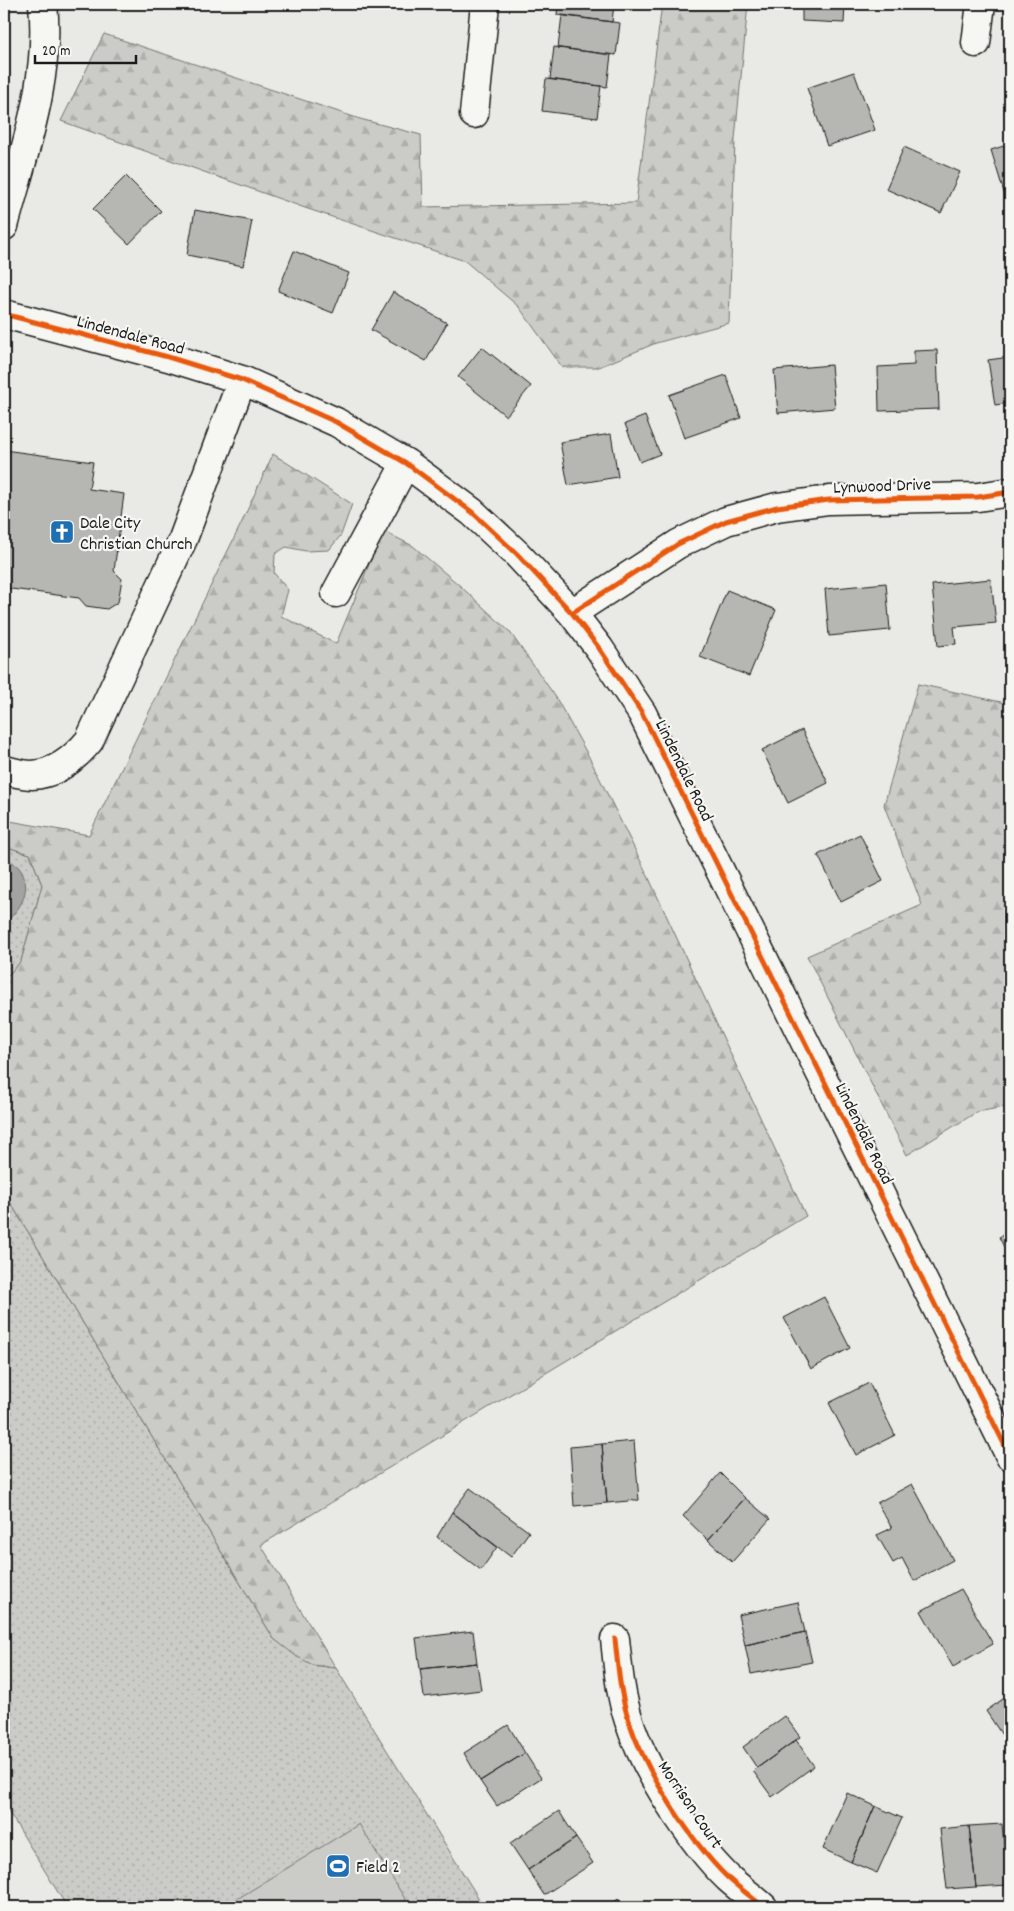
<svg xmlns="http://www.w3.org/2000/svg" width="1014" height="1911" viewBox="0 0 1014 1911" font-family="Dekko,sans-serif">
	<defs>
		<pattern id="grass-dots" width="8" height="8" patternUnits="userSpaceOnUse" patternTransform="scale(1.25)"><rect width="8" height="8" fill="#cbcbc7"/><path d="M2 2h.1M6 6h.1" fill="none" stroke="#aeaeaa" stroke-width="1.8" stroke-linecap="round"/></pattern>
		<pattern id="forest-firs" width="22" height="20" patternUnits="userSpaceOnUse" patternTransform="scale(1.25)"><rect width="22" height="20" fill="#cbcbc7"/><path d="M5 1l3.5 6h-7zM16 11l3.5 6h-7z" fill="#aeaeaa"/></pattern>
	</defs>
	<rect width="100%" height="100%" fill="#e9e9e5"/>
	<filter id="ink" filterUnits="userSpaceOnUse"><feTurbulence type="fractalNoise" baseFrequency=".02" numOctaves="2"/><feDisplacementMap in="SourceGraphic" scale="10" xChannelSelector="R" yChannelSelector="G"/><feConvolveMatrix kernelMatrix="1 2 1 2 8 2 1 2 1" color-interpolation-filters="sRGB"/></filter>
	<g filter="url(#ink)">
		<path fill="url(#grass-dots)" stroke="#747472" d="M4 846 30 854 42 885 21 961 4 980Z
			M4 1192 274 1639 313 1665 336 1668 484 1907H67L4 1804Z"/>
		<path fill="url(#forest-firs)" stroke="#747472" d="M662 4H748L735 139 729 323 656 343 599 367H562L519 307 465 261 308 209 61 121 104 34 360 119 421 135 423 207 636 203Z
			M273 454 352 504 341 535 329 550 306 551 286 547 275 554 274 573 288 590 281 616 336 644 383 531 413 546 458 584 509 631 555 696 589 757 647 874 806 1216 261 1545 336 1668 313 1665 296 1656 274 1639 4 1192V980L21 961 42 885 30 854 4 846V820L89 835 240 526Z
			M918 684 1010 704V1106L977 1112 907 1155 807 956 922 905 884 805Z"/>
		<path fill="#cbcbc7" stroke="#747472" d="M359 1824 410 1907H224Z"/>
		<path fill="#a3a3a1" stroke="#6d6d6c" d="M4 858C9 861 17 864 20 869 33 889 21 910 4 923Z"/>
		<path fill="#b6b6b3" stroke="#1c1c1c" d="M558 4H614L612 22 557 15Z
			M802 4H845L844 23 802 21Z
			M562 15 620 23 616 55 558 48Z
			M554 47 611 55 607 87 550 79Z
			M854 72 875 130 827 146 807 88Z
			M546 79 601 86 597 118 542 111Z
			M1010 144V212L991 150Z
			M904 147 960 172 941 213 886 189Z
			M126 176 161 211 129 244 93 209Z
			M195 210 252 221 243 266 187 255Z
			M294 251 349 273 333 313 278 291Z
			M393 292 447 323 426 361 371 330Z
			M482 347 531 386 506 416 458 377Z
			M937 350 939 409 879 411 878 367 914 365V351Z
			M1010 357V403L995 405 988 360Z
			M831 365 835 408 778 413 774 370Z
			M726 375 741 418 684 438 669 395Z
			M645 416 660 454 640 462 625 424Z
			M611 434 618 477 568 485 560 442Z
			M4 450 93 462 89 489 124 494 114 571 122 579 118 602 107 609 86 606 79 598 4 588Z
			M991 579 996 623 954 627 956 644 938 646 932 585Z
			M886 583 890 630 829 636 825 589Z
			M727 590 776 610 749 676 700 657Z
			M802 730 828 783 788 803 762 750Z
			M860 834 883 881 841 902 818 855Z
			M1010 1232V1259L999 1237Z
			M824 1297 850 1348 811 1369 784 1318Z
			M869 1383 895 1435 856 1455 829 1403Z
			M634 1441 639 1500 607 1503 602 1444Z
			M602 1444 607 1503 574 1506 570 1447Z
			M720 1473 745 1498 708 1540 683 1516Z
			M912 1484 953 1560 914 1581 902 1558 893 1563 877 1535 892 1528 877 1503Z
			M470 1488 529 1532 511 1557 452 1512Z
			M745 1498 770 1519 732 1562 708 1540Z
			M452 1512 497 1547 481 1570 437 1537Z
			M961 1589 993 1644 953 1667 921 1611Z
			M798 1602 805 1632 745 1645 738 1615Z
			M473 1631 477 1663 420 1669 416 1638Z
			M805 1632 812 1662 751 1674 745 1645Z
			M477 1663 481 1690 424 1697 420 1669Z
			M1010 1694V1747L986 1711Z
			M785 1716 800 1737 757 1768 743 1747Z
			M508 1725 525 1753 480 1781 464 1753Z
			M796 1740 814 1766 772 1797 753 1771Z
			M525 1753 541 1778 497 1806 480 1781Z
			M847 1793 875 1806 851 1862 823 1849Z
			M875 1806 902 1818 877 1873 851 1862Z
			M559 1811 576 1838 528 1870 510 1843Z
			M1002 1824 1008 1885 976 1887 969 1826Z
			M969 1826 976 1887 947 1889 940 1829Z
			M576 1838 593 1863 544 1895 528 1870Z
			M618 1899 626 1907H609Z"/>
		<g fill="none" stroke-linecap="round" stroke-linejoin="round">
			<defs>
				<path id="minor" d="M976 43 981 4
					M474 114 485 4
					M4 226C23 154 51 79 43 4
					M4 314 168 357 242 380 336 422 406 463 472 512 517 554 572 613 599 648 642 713 1010 1456
					M336 593 406 463
					M572 613 678 544 726 521 777 507 829 500 978 497 1010 492
					M4 770C13 772 23 775 32 775 56 774 74 759 89 741L183 539 242 380
					M615 1639C618 1667 620 1694 629 1721 645 1771 691 1842 728 1878 739 1888 752 1897 763 1907"/>
			</defs>
			<use href="#minor" stroke="#1c1c1c" stroke-width="31"/>
			<use href="#minor" stroke="#f6f6f2" stroke-width="28"/>
			<defs>
				<path id="cycleway" d="M4 314 168 357 242 380 336 422 406 463 472 512 517 554 572 613 599 648 642 713 1010 1456
					M572 613 678 544 726 521 777 507 829 500 978 497 1010 492
					M615 1639C618 1667 620 1694 629 1721 645 1771 691 1842 728 1878 739 1888 752 1897 763 1907"/>
			</defs>
			<use href="#cycleway" stroke="#f6f6f2" stroke-width="8"/>
			<use href="#cycleway" stroke="#e8590c" stroke-width="5"/>
		</g>
	</g>
	<defs>
		<symbol id="church-square" viewBox="-11 -11 22 22"><rect x="-9" y="-9" width="18" height="18" rx="4" fill="#1f6fb2" stroke="#f6f6f2"/><path d="M-1.2-6h2.4v3.5h3.3v2.4h-3.3V6h-2.4V-.1h-3.3v-2.4h3.3Z" fill="#fff"/></symbol>
		<symbol id="stadium-square" viewBox="-11 -11 22 22"><rect x="-9" y="-9" width="18" height="18" rx="4" fill="#1f6fb2" stroke="#f6f6f2"/><path d="M0-5a6.5 5 0 1 0 0 10a6.5 5 0 1 0 0-10ZM-3.5-1.8h7v3.6h-7Z" fill="#fff"/></symbol>
	</defs>
	<g fill-rule="evenodd">
		<use href="#church-square" x="48" y="518" width="28" height="28"/>
		<use href="#stadium-square" x="324" y="1852" width="28" height="28"/>
	</g>
	<g text-anchor="middle" stroke-width="4.5" stroke-linejoin="round" paint-order="stroke">
		<g font-size="18" fill="#1c1c1c" stroke="#f6f6f2">
			<text transform="translate(131 334) rotate(15)" y="6">Lindendale Road</text>
			<text transform="translate(882 485) rotate(-2)" y="6">Lynwood Drive</text>
			<text transform="translate(685 770) rotate(64)" y="6">Lindendale Road</text>
			<text transform="translate(865 1133) rotate(64)" y="6">Lindendale Road</text>
			<text transform="translate(691 1804) rotate(56)" y="6">Morrison Court</text>
		</g>
		<g font-size="18" fill="#1c1c1c" stroke="#f6f6f2" text-anchor="start">
			<text x="80" y="528">Dale City<tspan x="80" dy="21">Christian Church</tspan></text>
			<text x="356" y="1872">Field 2</text>
		</g>
	</g>
	<rect width="1014" height="1911" fill="none" stroke="#f6f6f2" stroke-width="20"/>
	<rect x="10" y="10" width="994" height="1891" fill="none" stroke="#1c1c1c" stroke-width="2" filter="url(#ink)"/>
	<path d="M35 55v8h101v-8" fill="none" stroke="#1c1c1c" stroke-width="2.5"/>
	<text x="42" y="55" font-size="15" fill="#1c1c1c" stroke="#f6f6f2" stroke-width="4" paint-order="stroke">20 m</text>
</svg>
